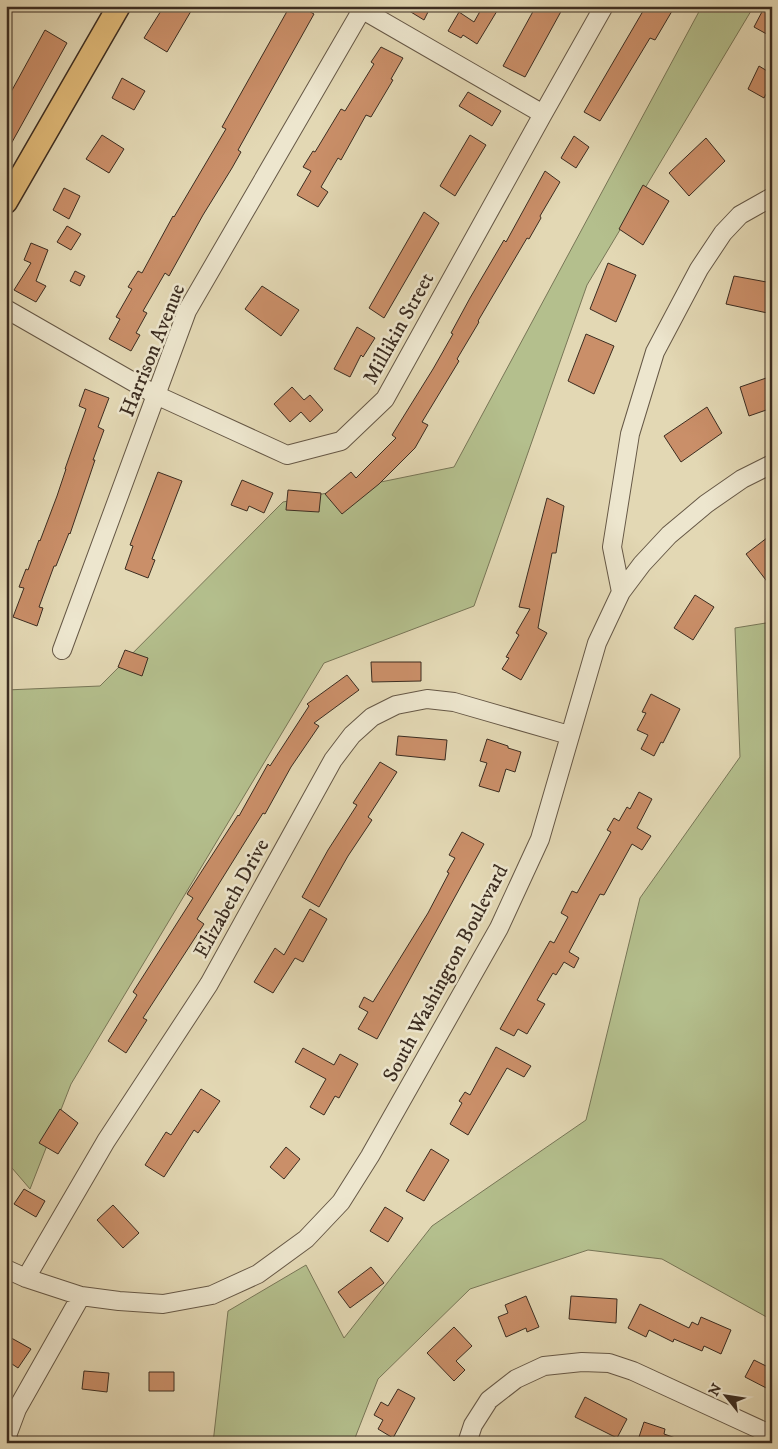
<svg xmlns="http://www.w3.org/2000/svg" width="778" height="1449" viewBox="0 0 778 1449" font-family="'IM FELL DW Pica',serif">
	<rect width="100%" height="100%" fill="#e3d8b4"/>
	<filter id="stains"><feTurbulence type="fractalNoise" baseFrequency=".004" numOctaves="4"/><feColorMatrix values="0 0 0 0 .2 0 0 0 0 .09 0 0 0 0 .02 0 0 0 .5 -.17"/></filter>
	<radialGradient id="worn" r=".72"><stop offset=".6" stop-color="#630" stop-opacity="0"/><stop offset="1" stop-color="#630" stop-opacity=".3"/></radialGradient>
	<path fill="#b4bf8d" stroke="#787657" d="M702 6H754L587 285 474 606 324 663 71 1084 30 1189 6 1161V690L100 686 283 502 454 467Z
		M772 622V1320L662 1259 588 1250 470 1289 378 1379 353 1443H213L228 1311 306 1265 344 1338 432 1226 586 1120 640 898 740 757 735 628Z"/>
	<path fill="#ca8f69" stroke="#3c2d21" d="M164 6H194L167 52 144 38Z
		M290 6H300L314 14 253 123 238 150 241 152 232 168 203 215 169 276 165 273 143 311 147 313 136 333 140 335 131 351 109 339 120 319 116 317 132 289 128 287 138 271 142 273 173 216 174 217 226 129 222 127Z
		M401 6H431L424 20Z
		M483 6H488L497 11 477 44 463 35 461 38 448 31 459 12 474 22Z
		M536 6H564L525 77 503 66Z
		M646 6H675L655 40 650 38 600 121 584 112Z
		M765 6H772V37L754 27Z
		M45 30 67 43 6 153V101Z
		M381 47 403 58 391 79 393 80 371 117 366 115 341 160 338 158 321 187 328 192 318 207 297 195 311 171 303 167 313 151 315 152 341 109 345 111 374 64 371 62Z
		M759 66 772 74V83L764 98 748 89Z
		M122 78 145 91 134 110 112 98Z
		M468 92 501 111 492 126 459 106Z
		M102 135 124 149 109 173 86 159Z
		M470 135 486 145 455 196 440 186Z
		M574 136 589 147 576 168 561 158Z
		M706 138 725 161 689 196 669 173Z
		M545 171 560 182 540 216 541 218 529 239 527 238 478 321 479 322 457 359 459 361 422 422 428 425 415 448 379 484 342 514 325 494 351 472 356 478 396 438 392 435 433 369 453 334 451 333 470 298 504 240 506 242Z
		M643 185 669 201 643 245 619 229Z
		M64 188 80 196 69 219 53 210Z
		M424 212 439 223 384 318 369 308Z
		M67 226 81 234 71 250 57 242Z
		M31 243 48 250 36 281 46 286 36 302 14 290 31 263 24 260Z
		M608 263 636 275 616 322 590 309Z
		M75 271 85 276 80 286 70 281Z
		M734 276 772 283V314L726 304Z
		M262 286 299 310 281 336 245 309Z
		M357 327 375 338 363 357 361 355 350 377 334 369Z
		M586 334 614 346 594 394 568 381Z
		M772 376V408L749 416 740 387Z
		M292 387 304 400 310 395 323 410 310 422 301 412 290 422 274 404Z
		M85 389 109 398 98 427 104 430 93 460H95L70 534 69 533 56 566H54L39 607 43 608 37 626 13 617 24 588 19 587 26 569 28 570 39 540 40 541 57 496 66 469H65L86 409 79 406Z
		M707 407 722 433 681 462 664 436Z
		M158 472 182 481 152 559 155 560 148 578 125 569 133 546 130 545Z
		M242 480 273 493 264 513 249 506 247 511 231 505Z
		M288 490 321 493 319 512 286 510Z
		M547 498 564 506 556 553H552L538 628 547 633 521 680 502 669 509 658 506 657 519 635 516 633 530 609 519 607Z
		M772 534V588L746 554Z
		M695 595 714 607 693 640 674 628Z
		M125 650 148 658 142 676 118 667Z
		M371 662H421V681L372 682Z
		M347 675 359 690 314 723 319 726 291 767 265 814 263 813 197 919 204 924 143 1018 147 1020 126 1053 108 1041 137 995 133 992 193 898 187 894 238 815 239 816 268 764 270 766 309 706 307 704Z
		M651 694 680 709 663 743 661 742 654 756 641 749 648 735 637 730 646 713 642 712Z
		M398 736 447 740 445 760 396 755Z
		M487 739 508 746V748L521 752 515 772 506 769 499 792 479 786 487 763 480 761Z
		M380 762 397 772 368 817 372 820 348 856 319 907 302 897 328 850 357 805 353 803Z
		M639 792 652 799 637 828 651 836 642 850 632 844 604 895 600 894 569 952 579 958 574 968 564 962 556 975 553 973 537 1000 545 1004 527 1034 518 1029 514 1036 500 1029 550 941 554 943 568 917 561 913 572 891 577 893 611 832 607 830 614 818 619 821 627 807 630 809Z
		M462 832 484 844 377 1039 358 1029 368 1012 359 1007 364 997 373 1002 428 913 449 873 447 872 455 858 449 855Z
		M310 909 327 919 303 962 295 958 273 993 254 982 275 948 284 955Z
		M496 1047 531 1066 524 1077 507 1068 468 1135 450 1124 462 1103 459 1101 465 1092 470 1095Z
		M303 1048 334 1065 340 1054 358 1064 339 1098 335 1096 324 1115 310 1107 326 1079 295 1062Z
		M201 1089 220 1101 198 1133 194 1130 164 1177 145 1165 166 1132 171 1135Z
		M60 1109 78 1123 58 1154 39 1143Z
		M286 1147 300 1159 284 1179 270 1167Z
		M431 1149 449 1160 424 1201 406 1191Z
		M24 1189 45 1201 36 1217 14 1204Z
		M113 1205 139 1233 123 1248 97 1220Z
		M385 1207 403 1218 388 1242 370 1231Z
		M371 1267 384 1283 350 1308 338 1292Z
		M526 1296 539 1327 527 1332 526 1328 506 1337 498 1317 508 1313 505 1305Z
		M571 1296 617 1299 616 1323 569 1319Z
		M640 1304 689 1328 692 1322 698 1325 701 1317 731 1330 721 1354 704 1346 702 1351 674 1339 673 1342 649 1330 646 1337 628 1328Z
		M454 1327 472 1346 456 1361 465 1370 454 1381 427 1353Z
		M6 1335 31 1349 18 1368 6 1360Z
		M754 1360 772 1369V1391L745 1377Z
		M84 1371 109 1373 107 1392 82 1389Z
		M149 1372H174V1391H149Z
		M398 1389 415 1398 393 1438 378 1429 383 1420 374 1415 381 1402 388 1406Z
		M585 1397 627 1419 617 1438 575 1417Z
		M644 1422 665 1429 664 1434 684 1441 683 1443H637Z"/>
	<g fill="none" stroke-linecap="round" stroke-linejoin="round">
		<defs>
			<path id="minor" d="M356 6 543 114
				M6 309 156 395 287 455 341 441 385 399 543 114 604 6
				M621 592 612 547 630 434 655 352 699 269 723 233 740 215 772 197
				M62 650 187 311 364 6
				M6 1269 26 1278 81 1296 119 1301 163 1304 212 1295 258 1274 306 1239 341 1202 370 1156 499 928 540 839 597 643 621 592 642 564 669 535 706 504 742 479 772 464
				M26 1278 106 1141 209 984 333 760 352 735 372 717 396 705 427 699 454 702 569 735
				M7 1443 8 1433 17 1409 81 1296
				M467 1443 473 1425 489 1400 516 1379 544 1366 582 1362 609 1363 633 1371 772 1435"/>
			<path id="major" d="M6 202 119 6"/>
		</defs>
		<use href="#minor" stroke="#665846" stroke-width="20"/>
		<use href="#major" stroke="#3c2d21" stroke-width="25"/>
		<use href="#minor" stroke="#ede6ce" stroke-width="18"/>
		<use href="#major" stroke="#e2bc7a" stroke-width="22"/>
	</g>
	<g text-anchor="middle" stroke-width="5" stroke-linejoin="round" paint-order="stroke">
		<g font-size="21" fill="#3c2d21" stroke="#ede6ce">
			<text transform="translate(398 328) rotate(-61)" y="7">Millikin Street</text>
			<text transform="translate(152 350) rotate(-68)" y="7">Harrison Avenue</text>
			<text transform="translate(231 898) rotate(-61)" y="7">Elizabeth Drive</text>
			<text transform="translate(445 973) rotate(-62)" y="7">South Washington Boulevard</text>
		</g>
	</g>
	<rect width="778" height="1449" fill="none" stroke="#e3d8b4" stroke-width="25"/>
	<rect x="8" y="8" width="763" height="1434" fill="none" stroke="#3c2d21" stroke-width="2.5"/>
	<rect x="12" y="12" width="753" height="1424" fill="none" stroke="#3c2d21"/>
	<g transform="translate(726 1396) rotate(300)" stroke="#ede6ce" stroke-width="4" paint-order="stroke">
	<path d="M0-4L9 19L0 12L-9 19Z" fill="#3c2d21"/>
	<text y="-8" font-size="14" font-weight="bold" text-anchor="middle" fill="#3c2d21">N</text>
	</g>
	<rect width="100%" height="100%" filter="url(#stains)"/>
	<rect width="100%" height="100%" fill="url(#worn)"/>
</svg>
